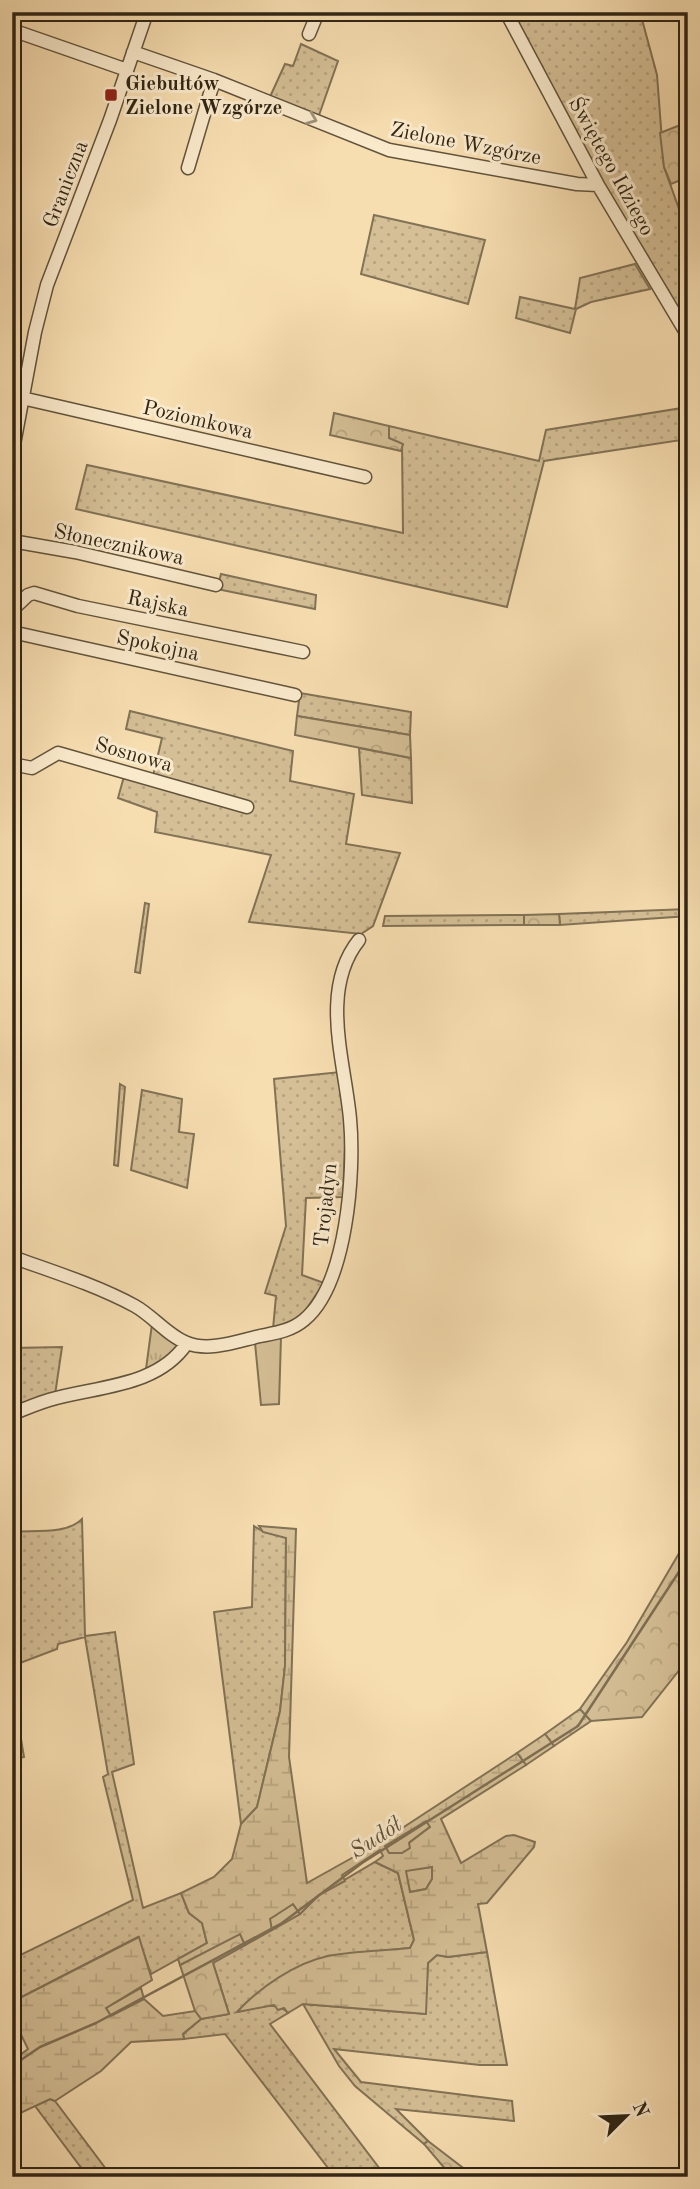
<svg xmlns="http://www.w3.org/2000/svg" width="700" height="2189" viewBox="0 0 700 2189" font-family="'Old Standard TT',serif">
	<defs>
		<pattern id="grass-dots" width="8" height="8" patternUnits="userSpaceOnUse" patternTransform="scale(1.75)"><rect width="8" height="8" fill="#d5bf96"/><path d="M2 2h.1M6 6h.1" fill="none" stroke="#b7a480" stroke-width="1.8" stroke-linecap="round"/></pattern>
		<pattern id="forest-crowns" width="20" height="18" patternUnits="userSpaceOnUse" patternTransform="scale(1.75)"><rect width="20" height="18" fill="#d5bf96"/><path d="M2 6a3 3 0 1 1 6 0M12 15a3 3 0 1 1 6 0" fill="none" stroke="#b7a480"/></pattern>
		<pattern id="wetland-marsh" width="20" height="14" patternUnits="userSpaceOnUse" patternTransform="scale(1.75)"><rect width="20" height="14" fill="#d5bf96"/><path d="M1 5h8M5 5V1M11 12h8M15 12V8" fill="none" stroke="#b7a480"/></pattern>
		<pattern id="park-tufts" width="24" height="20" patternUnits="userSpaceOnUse" patternTransform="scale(1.75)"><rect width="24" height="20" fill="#d5bf96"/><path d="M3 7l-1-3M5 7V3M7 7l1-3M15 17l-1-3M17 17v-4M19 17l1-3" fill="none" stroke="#b7a480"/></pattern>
	</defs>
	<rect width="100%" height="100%" fill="#f7deb1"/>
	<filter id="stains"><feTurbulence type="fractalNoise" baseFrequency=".00286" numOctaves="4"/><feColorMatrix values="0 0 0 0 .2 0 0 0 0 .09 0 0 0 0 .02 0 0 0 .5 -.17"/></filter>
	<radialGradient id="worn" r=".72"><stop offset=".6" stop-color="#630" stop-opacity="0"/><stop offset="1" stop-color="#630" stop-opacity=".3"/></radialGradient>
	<path fill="url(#grass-dots)" stroke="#827256" stroke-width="2" d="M554 12H640L657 75 664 167 688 234V327L602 184 517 22Z
		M301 44 338 61 318 118 269 99 285 64 293 66Z
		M374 215 485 240 468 304 361 274Z
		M635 264 650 289 591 302 576 309 570 333 516 318 520 297 575 309 580 278Z
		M688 407V439L544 461 507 607 76 509 87 465 403 533 402 444 389 438V426L539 461 546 430Z
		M221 574 316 595 315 609 217 589Z
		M300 693 411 712 410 735 297 716Z
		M130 711 293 751 290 781 354 794 346 844 400 853 373 926 361 934 249 922 271 855 155 832 157 812 118 798 126 769 153 776 162 738 126 729Z
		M359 748 411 758 412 803 362 795Z
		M145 903 149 904 140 973 135 972Z
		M688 909V916L560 925 559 914Z
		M524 915V925L383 926 385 916Z
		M340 1072 346 1119 343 1197 306 1198 302 1275 324 1283 301 1317 273 1329 276 1296 265 1293 286 1226 274 1079Z
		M120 1084 125 1087 118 1166 114 1165Z
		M142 1090 182 1099 179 1132 194 1134 187 1188 131 1170Z
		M62 1347 55 1395 12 1409V1348Z
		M82 1519 85 1636 115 1632 134 1764 112 1772 143 1908 181 1893 189 1913 202 1923 207 1943 151 1974 138 1937 12 2002V1959L133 1900 103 1777 108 1774 85 1637 58 1644 57 1649 12 1666V1532C34 1530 66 1535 82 1519Z
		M254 1526 264 1532 286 1537 285 1666 280 1711 257 1807 241 1824 214 1612 252 1607Z
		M12 1685 24 1757 12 1760Z
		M580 1709 591 1721 554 1746 545 1734Z
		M375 1862 398 1873 414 1940 410 1948 327 1956 238 2012C254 2009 276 1999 288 2013L270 2024 386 2177H335L225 2034 184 2039 183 2034 201 2019 229 2014 213 1963 300 1914 319 1895Z
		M487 1952 507 2065H480L334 2049 361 2082 512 2101 514 2121 396 2109 428 2141 424 2144 355 2086 339 2066 303 2004 425 2014 428 1963 437 1955 448 1957Z
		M50 2099 55 2101 112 2177H88L35 2106Z"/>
	<path fill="url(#forest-crowns)" stroke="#827256" stroke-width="2" d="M688 122V177L671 184 664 167 660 133Z
		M334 413 389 426V438L403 444 401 451 330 435Z
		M297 716 410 735 411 758 295 735Z
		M559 914 560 925H524V915Z
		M688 1538V1659L642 1717 591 1721 580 1709 627 1642Z
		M545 1734 554 1746 526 1765 517 1753Z
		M427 1820 431 1826 410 1842 411 1848 402 1853 389 1854 385 1846Z
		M432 1867V1879L426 1889 410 1892 405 1870Z
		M293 1904 300 1914 272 1930 269 1919Z
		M240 1933 245 1945 213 1963 229 2014 201 2019 195 2011 180 1965Z
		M141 1988 144 1999 111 2017 106 2008Z
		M428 2141 475 2177H452L424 2144Z"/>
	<path fill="url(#wetland-marsh)" stroke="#827256" stroke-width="2" fill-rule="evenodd" d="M259 1526 296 1529 289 1757 307 1883 384 1840 517 1753 526 1765 441 1819 461 1863 506 1836 514 1835 535 1842 534 1847 487 1903 478 1904 487 1952 448 1957 437 1955 428 1963 426 2014 303 2004 288 2013 284 2008 278 2010 274 2005 237 2012C259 1988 295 1963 328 1956 355 1951 383 1951 410 1948L414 1940 398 1873 375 1862 383 1856 380 1850 342 1875 345 1881 319 1895 300 1914 293 1904 270 1919 272 1930 245 1945 240 1934 180 1965 178 1959 207 1943 202 1923 189 1913 181 1893 214 1877 232 1859 241 1824 257 1807 280 1711 285 1666 286 1538 263 1532ZM426 1821 430 1827 409 1843 410 1848 402 1853H389L385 1846ZM432 1867V1879L426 1889 410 1892 406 1871Z
		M139 1937 152 1980 106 2008 111 2016 144 1999 163 2016 195 2011 201 2019 183 2034 184 2039 131 2042 101 2071 55 2101 50 2099 12 2117V2061L28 2049 12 2016V2002Z"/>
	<path fill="url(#park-tufts)" stroke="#827256" stroke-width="2" d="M152 1324 179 1346 156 1367 146 1369Z"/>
	<path fill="#d5bf96" stroke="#827256" stroke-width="2" d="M281 1337 279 1404 261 1405 255 1343Z"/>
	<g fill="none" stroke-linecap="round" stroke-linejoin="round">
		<path stroke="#7f6e53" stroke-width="2.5" d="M12 2066 40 2047 96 2023 282 1923 362 1863 578 1726 688 1558"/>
		<defs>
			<path id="minor" d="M506 12 598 185 688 336
				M12 30 127 70
				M309 34 318 12
				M133 52 214 80 389 150 577 184 598 185
				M188 168 214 80
				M22 398 365 477
				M12 455 35 332 47 285 110 120 147 12
				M12 541 75 552 216 585
				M12 610 28 595 34 593 78 606 303 652
				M12 632 295 695
				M12 764 32 768 58 753 247 807
				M12 1257C54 1272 96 1285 135 1306 153 1316 168 1336 187 1343 209 1352 238 1341 260 1336 275 1333 291 1331 304 1320 347 1285 355 1172 350 1119 345 1062 319 990 359 940
				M12 1414C24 1409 36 1404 49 1400 95 1386 157 1388 187 1343"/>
		</defs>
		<use href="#minor" stroke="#62533c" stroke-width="15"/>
		<use href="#minor" stroke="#faeacc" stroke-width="12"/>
	</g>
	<defs><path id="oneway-chevron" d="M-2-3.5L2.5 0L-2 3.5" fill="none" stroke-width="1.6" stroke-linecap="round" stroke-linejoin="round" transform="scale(1.75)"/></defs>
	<use stroke="#9f917a" href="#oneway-chevron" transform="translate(312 119) rotate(22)"/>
	<rect fill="#8f2418" stroke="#faeacc" stroke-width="2.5" x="104" y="88" width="14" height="14" rx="3.5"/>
	<g text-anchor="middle" stroke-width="6" stroke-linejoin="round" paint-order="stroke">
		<g font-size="21" font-weight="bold" fill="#302515" stroke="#faeacc" text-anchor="start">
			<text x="125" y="90">Giebułtów<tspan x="125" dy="24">Zielone Wzgórze</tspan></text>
		</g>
		<g font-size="21" fill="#302515" stroke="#faeacc">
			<text transform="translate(466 143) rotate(11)" y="7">Zielone Wzgórze</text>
			<text transform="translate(612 166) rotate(61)" y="7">Świętego Idziego</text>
			<text transform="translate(65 184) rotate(-69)" y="7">Graniczna</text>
			<text transform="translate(198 419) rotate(13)" y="7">Poziomkowa</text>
			<text transform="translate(119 544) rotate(12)" y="7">Słonecznikowa</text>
			<text transform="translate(158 603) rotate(12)" y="7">Rajska</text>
			<text transform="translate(158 645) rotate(12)" y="7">Spokojna</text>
			<text transform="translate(134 754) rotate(16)" y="7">Sosnowa</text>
			<text transform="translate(325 1205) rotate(-84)" y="7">Trojadyn</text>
		</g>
		<g font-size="23" font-style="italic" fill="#5e5039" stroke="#faeacc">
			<text transform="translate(375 1837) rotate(-33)" y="8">Sudół</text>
		</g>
	</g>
	<rect width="700" height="2189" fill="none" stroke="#f7deb1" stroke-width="42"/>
	<rect x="14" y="14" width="672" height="2161" fill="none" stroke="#302515" stroke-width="3.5"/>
	<rect x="21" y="21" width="658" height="2147" fill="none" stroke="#302515" stroke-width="2"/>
	<g transform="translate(626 2116) rotate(66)" stroke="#faeacc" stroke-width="5" paint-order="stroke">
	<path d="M0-5L12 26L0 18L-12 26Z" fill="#302515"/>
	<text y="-10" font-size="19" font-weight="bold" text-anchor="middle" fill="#302515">N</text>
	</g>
	<rect width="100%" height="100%" filter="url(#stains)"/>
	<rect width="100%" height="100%" fill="url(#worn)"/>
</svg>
